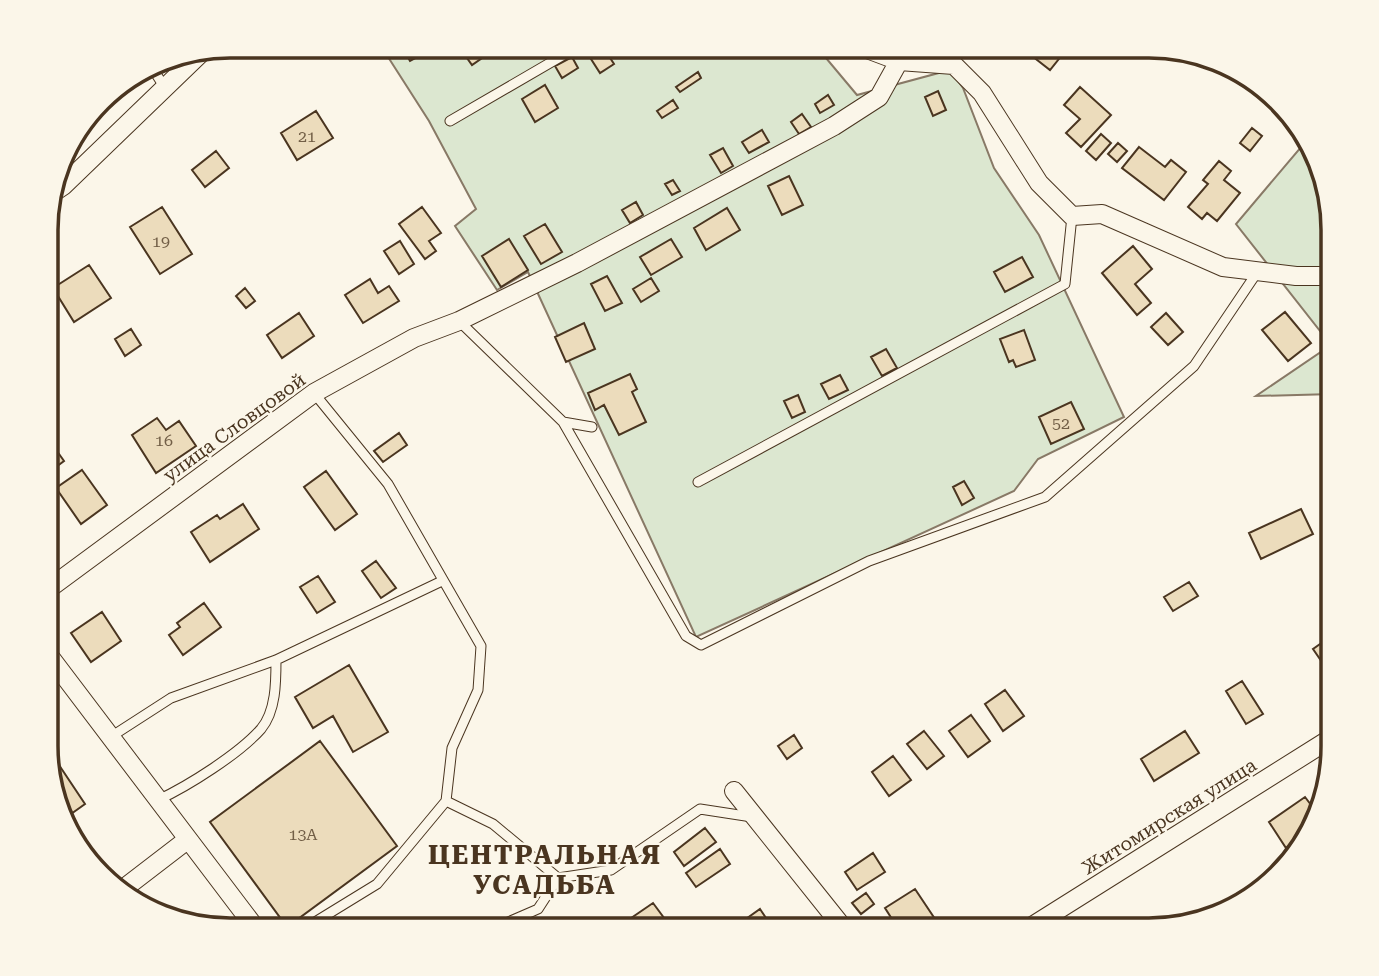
<svg xmlns="http://www.w3.org/2000/svg" width="1379" height="976" viewBox="0 0 1379 976" font-family="'Roboto Serif',serif">
	<rect width="100%" height="100%" fill="#fbf6e9"/>
	<path fill="#dce7d0" stroke="#887966" stroke-width="2" d="M381 46H816L857 95 950 70 963 88 994 168 1039 235 1124 417 1038 459 1014 491 696 637 528 272 497 290 455 226 476 209 429 121Z
		M1307 140 1314 148 1333 218V394L1256 396 1331 345 1236 224Z"/>
	<path fill="#ecdcbc" stroke="#4a3520" stroke-width="2" d="M405 46H438L410 61 402 47Z
		M469 46H478L485 56 472 65 462 51Z
		M670 46H689L691 48 676 56Z
		M1026 46H1060L1066 50 1050 70 1023 49Z
		M605 50 614 64 600 73 591 59Z
		M572 57 578 68 562 78 555 66Z
		M698 72 701 78 680 92 676 87Z
		M545 85 558 108 535 122 522 99Z
		M1080 87 1111 115 1081 147 1066 133 1080 119 1064 105Z
		M938 91 946 110 933 116 925 97Z
		M828 95 834 105 820 113 815 104Z
		M673 100 678 108 662 118 657 111Z
		M316 111 333 138 297 160 281 133Z
		M802 114 811 127 799 134 791 122Z
		M1252 128 1262 136 1250 151 1240 143Z
		M762 130 769 142 749 153 742 142Z
		M1101 134 1111 143 1096 160 1086 151Z
		M1118 143 1127 151 1117 162 1108 154Z
		M1139 147 1165 167 1171 160 1186 172 1164 200 1122 168Z
		M723 148 733 166 721 173 710 155Z
		M216 151 229 168 205 187 192 170Z
		M1219 161 1231 171 1224 180 1240 193 1217 221 1207 213 1202 219 1188 207 1208 184 1203 180Z
		M789 176 803 205 782 215 768 186Z
		M673 180 680 191 672 195 665 184Z
		M636 202 643 215 630 223 622 210Z
		M162 207 192 254 160 274 130 227Z
		M422 207 441 233 429 241 436 251 425 259 399 224Z
		M727 208 740 230 706 250 694 228Z
		M545 224 562 252 541 264 524 236Z
		M509 239 528 270 501 287 482 256Z
		M671 239 682 257 651 275 640 257Z
		M400 241 414 264 399 274 384 251Z
		M1133 246 1152 269 1135 284 1151 303 1137 315 1102 273Z
		M1022 257 1033 277 1005 292 994 272Z
		M89 265 111 298 74 322 53 288Z
		M607 276 622 303 605 311 591 284Z
		M651 278 659 291 641 302 633 289Z
		M370 279 378 293 389 286 399 301 363 323 345 295Z
		M245 288 255 301 246 308 236 296Z
		M1285 312 1311 343 1288 361 1262 330Z
		M299 313 314 336 282 358 267 335Z
		M1166 313 1183 332 1168 345 1151 327Z
		M584 323 595 349 566 362 555 337Z
		M131 329 141 345 125 356 115 339Z
		M1024 330 1035 360 1016 367 1013 360 1009 362 1000 339Z
		M886 349 897 368 882 376 871 357Z
		M630 374 637 389 632 392 646 422 619 435 604 405 595 410 588 393Z
		M840 375 848 390 829 399 821 384Z
		M798 395 805 412 792 418 784 401Z
		M1071 402 1084 429 1051 444 1039 417Z
		M157 418 166 430 179 421 196 446 156 473 132 435Z
		M399 433 407 445 383 462 374 451Z
		M47 437 64 461 48 473 47 472Z
		M82 470 107 505 81 524 56 488Z
		M326 471 357 514 335 530 304 487Z
		M964 481 974 498 962 505 953 487Z
		M243 504 259 529 210 562 191 532 217 515 220 519Z
		M1301 509 1313 534 1261 559 1249 533Z
		M376 561 396 588 381 598 362 571Z
		M318 576 335 602 317 613 300 587Z
		M1189 582 1198 596 1173 611 1164 597Z
		M204 603 221 627 183 655 169 635 180 627 177 623Z
		M102 612 121 641 91 662 71 633Z
		M1333 635V678L1313 649Z
		M349 665 388 732 353 752 333 716 313 728 295 697Z
		M1242 681 1263 714 1246 724 1226 691Z
		M1005 690 1024 716 1003 731 985 704Z
		M971 715 990 741 968 757 949 731Z
		M924 731 944 756 927 769 907 744Z
		M1185 731 1199 753 1154 781 1141 759Z
		M794 735 802 748 787 759 778 746Z
		M320 741 397 846 287 927 210 822Z
		M893 756 911 780 889 796 872 772Z
		M61 768 85 804 64 819 49 776Z
		M1305 797 1314 809 1304 836 1286 848 1269 822Z
		M705 828 716 842 684 866 674 852Z
		M720 849 730 864 696 887 686 873Z
		M873 853 885 872 857 890 845 872Z
		M915 889 935 919 917 930H899L885 908Z
		M866 893 874 904 861 914 852 903Z
		M653 903 670 926 664 930H625L621 925Z
		M760 909 772 927 767 930H738L736 926Z"/>
	<g fill="none" stroke-linecap="round" stroke-linejoin="round">
		<defs>
			<path id="service" d="M151 66 165 88
				M450 121 579 46
				M459 321 563 422 592 427
				M563 422 686 636 701 645 869 561 1045 497 1194 366 1258 271
				M698 482 1065 284 1072 216
				M109 738 171 698 276 660 442 581
				M158 800C188 786 239 754 261 729 276 711 276 682 276 660
				M446 801 493 824 558 878
				M302 930 377 884 446 801 452 748 478 690 481 646 388 484 314 393
				M490 930 538 909 558 878 611 870 700 809 752 817"/>
			<path id="minor" d="M859 46 899 61 954 65 982 93 1039 183 1072 216 1102 214 1223 267 1296 276H1333
				M51 194 63 186 204 50
				M47 590 314 393 414 338 459 321 577 263 834 126 879 97 899 61
				M47 653 257 930
				M734 791 845 930
				M118 893 187 840
				M1026 930 1333 737"/>
		</defs>
		<use href="#service" stroke="#4a3520" stroke-width="11"/>
		<use href="#minor" stroke="#4a3520" stroke-width="20"/>
		<use href="#service" stroke="#fbf6e9" stroke-width="9"/>
		<use href="#minor" stroke="#fbf6e9" stroke-width="18"/>
	</g>
	<g text-anchor="middle" stroke-width="5" stroke-linejoin="round" paint-order="stroke">
		<g font-size="16" fill="#725f47">
			<text x="307" y="142">21</text>
			<text x="161" y="247">19</text>
			<text x="1061" y="429">52</text>
			<text x="164" y="446">16</text>
			<text x="303" y="840">13А</text>
		</g>
		<g font-size="19" fill="#4a3520" stroke="#fbf6e9">
			<text transform="translate(234 427) rotate(-36)" y="7">улица Словцовой</text>
			<text transform="translate(1169 816) rotate(-32)" y="7">Житомирская улица</text>
		</g>
		<g font-size="26" font-weight="bold" letter-spacing="2" fill="#4a3520" stroke="#fbf6e9">
			<text x="545" y="864">ЦЕНТРАЛЬНАЯ<tspan x="545" dy="30">УСАДЬБА</tspan></text>
		</g>
	</g>
	<path d="M0 0H1379V976H0ZM230 58H1149A172 172 0 0 1 1321 230V746A172 172 0 0 1 1149 918H230A172 172 0 0 1 58 746V230A172 172 0 0 1 230 58Z" fill="#fbf6e9" fill-rule="evenodd"/>
	<path fill="none" stroke="#4a3520" stroke-width="3.5" d="M230 58H1149A172 172 0 0 1 1321 230V746A172 172 0 0 1 1149 918H230A172 172 0 0 1 58 746V230A172 172 0 0 1 230 58Z"/>
</svg>
